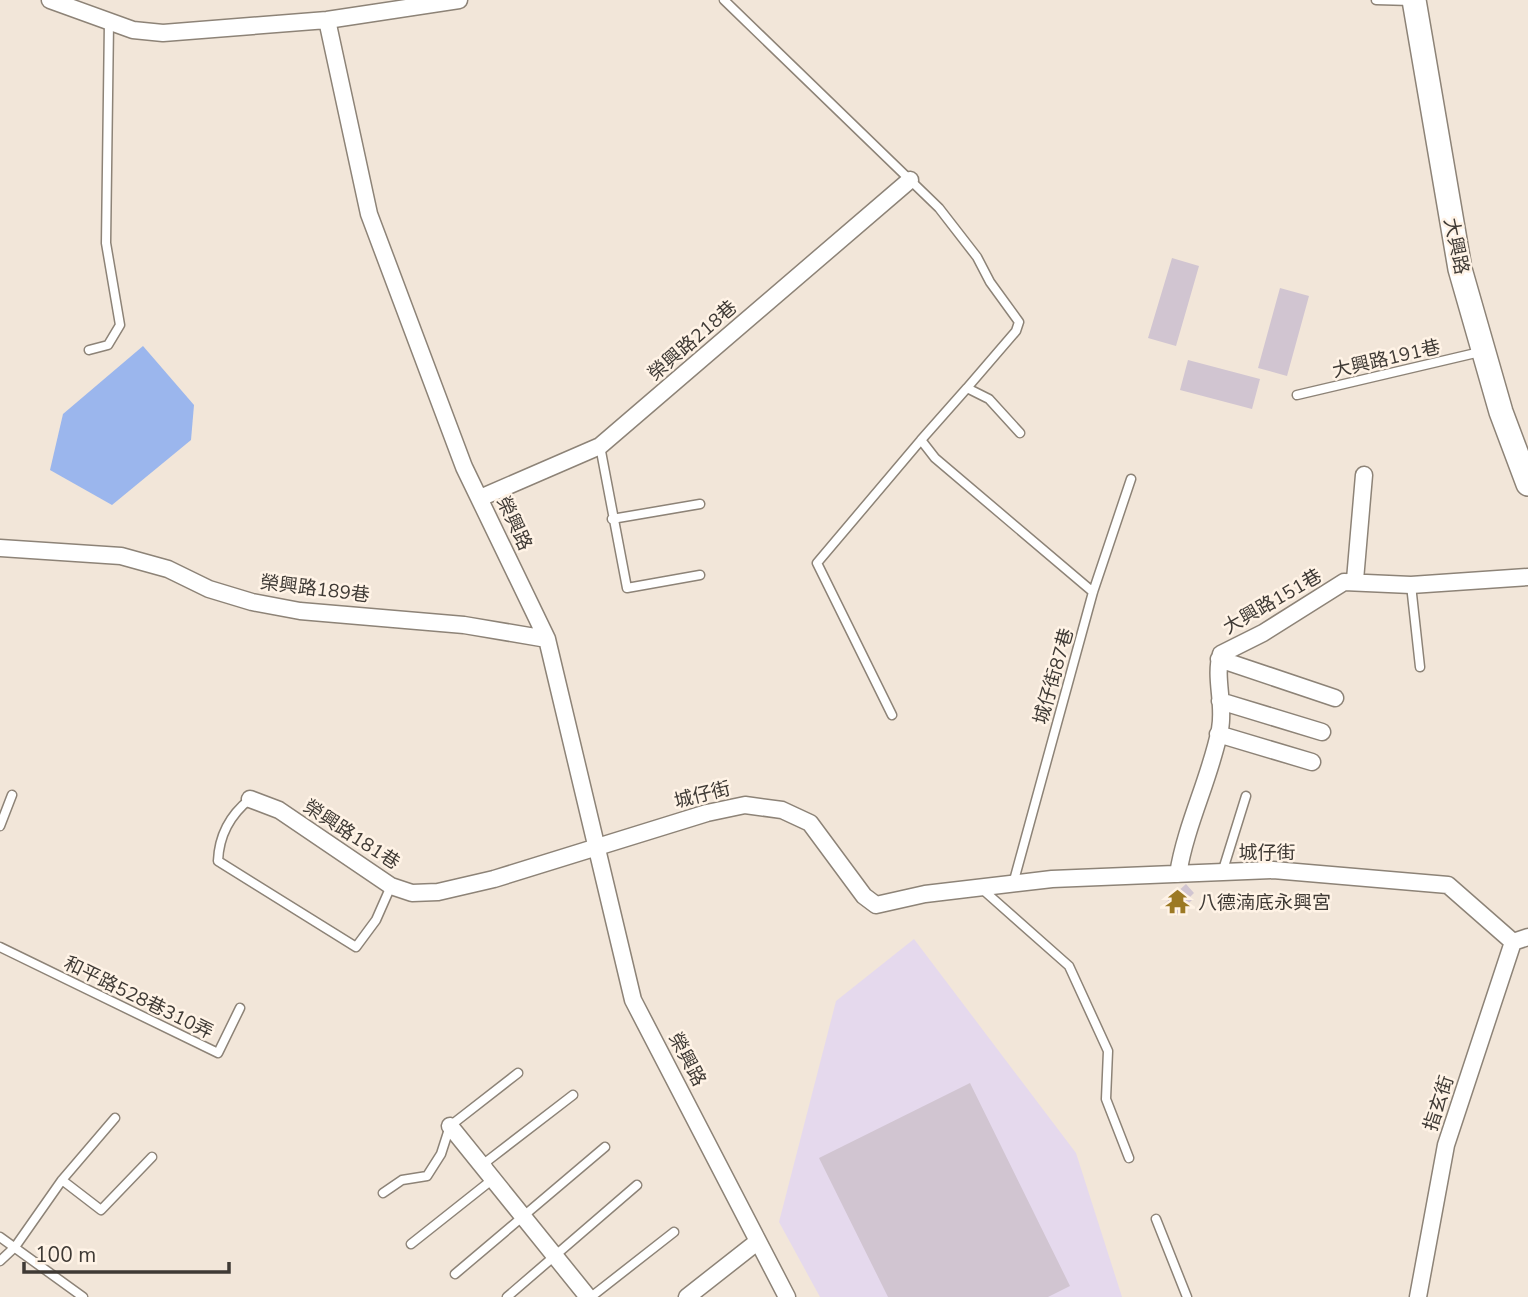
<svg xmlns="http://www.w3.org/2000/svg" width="1528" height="1297" viewBox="0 0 1528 1297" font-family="'Nunito Sans','Noto Sans TC',sans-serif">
	<rect width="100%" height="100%" fill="#f2e6d9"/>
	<path fill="#e5d9ed" d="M914 939 1076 1153 1122 1297H820L779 1222 836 1001Z"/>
	<path fill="#9bb6ed" d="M143 346 194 405 191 440 112 505 50 470 63 414Z"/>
	<path fill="#d1c5d1" d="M1172 258 1199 266 1176 346 1148 338Z
		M1280 288 1309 296 1287 376 1258 368Z
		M1188 360 1260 379 1252 409 1180 390Z
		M1186 884 1194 893 1190 897 1192 900 1175 916 1164 904Z
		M970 1083 1070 1286 1048 1297H888L819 1158Z"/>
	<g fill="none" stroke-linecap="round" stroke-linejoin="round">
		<defs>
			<path id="lane" d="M724 0 939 208 977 257 990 282 1019 322 1016 331 967 388
				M1376 0 1411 1
				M89 350 108 345 120 325 106 243 109 22
				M1297 395 1480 352
				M1020 433 989 399 967 388 921 440 935 458 1093 592
				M600 446 627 588 700 575
				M612 519 700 504
				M1411 585 1420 667
				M892 715 817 563 921 440
				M250 799C230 815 219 835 218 861L356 947 376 920 391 886
				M0 826 12 795
				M1222 873 1246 796
				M1013 884 1093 592 1131 479
				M982 889 1069 966 1108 1051 1106 1099 1129 1158
				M0 947 218 1053 240 1008
				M62 1180 101 1210 152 1157
				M383 1193 402 1180 427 1176 441 1154 450 1126 518 1073
				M1156 1219 1187 1297
				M0 1237 83 1297
				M411 1244 493 1179 486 1162 573 1095
				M0 1261 15 1247 62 1180 115 1118
				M455 1274 605 1147
				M507 1297 637 1185
				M591 1297 674 1232"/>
			<path id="street" d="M50 0 133 30 163 33 327 20 459 0
				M327 20 369 214 464 467 547 639 633 1000 787 1297
				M480 498 600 446 910 180
				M0 548 121 556 168 569 209 589 252 602 300 611 464 625 547 639
				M1355 580 1364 475
				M1219 659 1335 698
				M1220 701 1322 732
				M1218 734 1312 762
				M250 799 279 810 391 886 412 893 438 892 494 879 707 813 745 805 782 810 810 823 864 896 876 905 925 894 1052 879 1273 870 1448 885 1513 942
				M1178 874C1186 824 1210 779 1220 729 1225 704 1214 678 1221 654L1263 633 1344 582 1411 585 1528 577
				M450 1126 588 1297
				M687 1297 757 1242
				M1418 1297 1446 1145 1513 942 1528 937"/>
			<path id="secondary" d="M1414 0 1460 269 1501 412 1528 484"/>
		</defs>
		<use href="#lane" stroke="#8d8377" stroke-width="11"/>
		<use href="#street" stroke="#8d8377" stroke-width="19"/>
		<use href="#secondary" stroke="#8d8377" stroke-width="26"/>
		<use href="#lane" stroke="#fff" stroke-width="8"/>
		<use href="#street" stroke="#fff" stroke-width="16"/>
		<use href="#secondary" stroke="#fff" stroke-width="23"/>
	</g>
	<defs>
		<symbol id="temple-bare" viewBox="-9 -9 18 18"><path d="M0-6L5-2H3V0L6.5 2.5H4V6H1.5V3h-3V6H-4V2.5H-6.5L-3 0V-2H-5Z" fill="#9c7924" stroke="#fff3e6" stroke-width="2.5" paint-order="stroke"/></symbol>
	</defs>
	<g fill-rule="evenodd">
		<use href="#temple-bare" x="1160" y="884" width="35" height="35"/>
	</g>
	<g text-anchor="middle" stroke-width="5" stroke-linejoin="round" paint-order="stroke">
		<g font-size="19" fill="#3f3a35" stroke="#fff3e6">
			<text transform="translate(1457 246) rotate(78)" y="7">大興路</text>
			<text transform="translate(692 340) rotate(-41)" y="7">榮興路218巷</text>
			<text transform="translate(1386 358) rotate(-13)" y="7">大興路191巷</text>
			<text transform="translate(515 523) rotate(65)" y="7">榮興路</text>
			<text transform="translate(315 588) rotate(7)" y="7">榮興路189巷</text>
			<text transform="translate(1272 601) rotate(-30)" y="7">大興路151巷</text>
			<text transform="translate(1053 676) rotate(-74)" y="7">城仔街87巷</text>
			<text transform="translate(702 794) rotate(-14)" y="7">城仔街</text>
			<text transform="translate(352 834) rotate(33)" y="7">榮興路181巷</text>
			<text x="1267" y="859">城仔街</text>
			<text transform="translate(139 997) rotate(26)" y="7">和平路528巷310弄</text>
			<text transform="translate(688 1059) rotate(62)" y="7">榮興路</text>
			<text transform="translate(1438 1103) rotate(-72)" y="7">指玄街</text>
		</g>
		<g font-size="19" fill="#3f3a35" stroke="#fff3e6" text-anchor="start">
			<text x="1198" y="909">八德湳底永興宮</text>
		</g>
	</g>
	<path d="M24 1262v10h205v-10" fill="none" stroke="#3f3a35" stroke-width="3.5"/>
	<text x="35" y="1262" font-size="21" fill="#3f3a35" stroke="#fff3e6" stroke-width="5" paint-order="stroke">100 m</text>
</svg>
